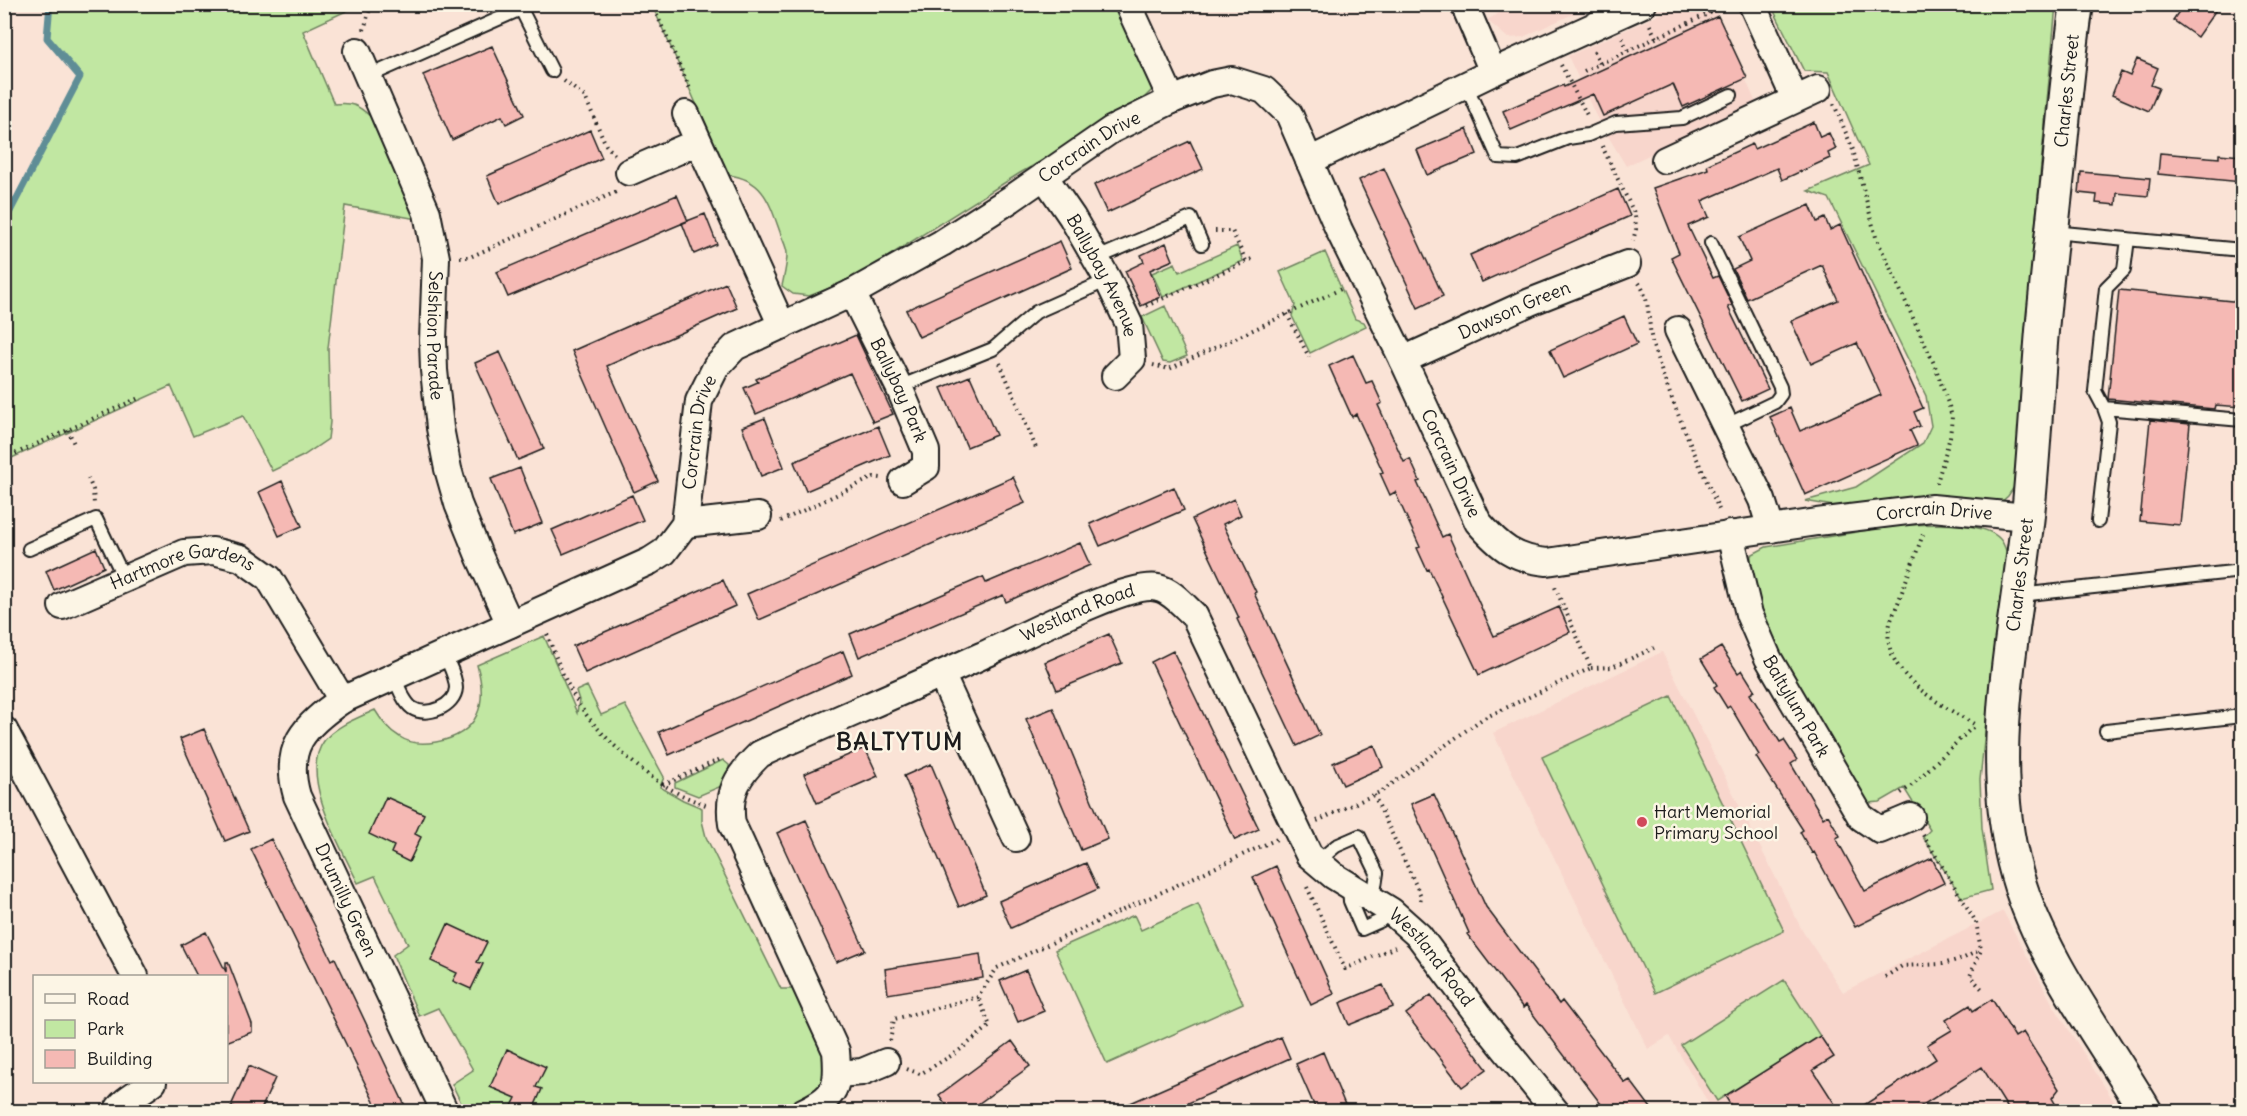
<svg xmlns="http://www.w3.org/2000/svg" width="2247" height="1116" viewBox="0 0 2247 1116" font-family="Delius,sans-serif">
	<rect width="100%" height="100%" fill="#fae3d6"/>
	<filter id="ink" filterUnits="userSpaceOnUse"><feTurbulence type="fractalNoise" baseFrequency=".0167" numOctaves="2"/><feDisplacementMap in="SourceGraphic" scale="12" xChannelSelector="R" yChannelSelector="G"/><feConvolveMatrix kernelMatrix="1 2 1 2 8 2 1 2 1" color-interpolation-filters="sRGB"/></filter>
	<g filter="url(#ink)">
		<path fill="#f8d6cc" d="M1587 5 1588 7 1523 37 1508 38 1487 20 1499 13 1496 5Z
			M1681 5H1713L1756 103 1626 166 1596 116 1568 56Z
			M1662 652 1803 932 1843 992 2003 911 2052 1003 2120 1111H1713L1669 1036 1648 1049 1493 733Z"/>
		<path fill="#c1e7a2" stroke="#6e825f" stroke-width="1.5" d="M50 5H359L303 31 334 104C352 102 358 105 371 117L417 219 345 206 328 348 330 422 328 439 303 456 272 471 243 416 193 436 171 386 5 461 4 223 79 77 47 38Z
			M652 5H1117L1153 89 1143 99 1108 124 1020 173 849 281 809 296 793 294 782 286C784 276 787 265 787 254 787 247 782 239 780 232 769 201 763 179 728 175Z
			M1771 5H2056L2025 335 2016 484 2008 496 1998 505 1839 507 1805 501 1856 487 1923 443 1931 426 1926 396 1829 198 1808 191 1869 165 1828 72 1804 71Z
			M1237 246 1243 261 1163 297 1152 273 1175 263 1179 272Z
			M1325 252 1355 319 1364 322 1366 326 1310 353 1292 316 1295 305 1280 272Z
			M1165 306 1187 356 1170 363 1163 362 1142 317Z
			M1898 525C1923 525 1982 519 2000 539 2004 543 2006 551 2008 556L1990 682 1980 780 1982 828 1991 890 1962 898 1923 837 1930 830 1904 788 1880 802 1868 803 1850 778 1760 622 1750 582 1751 555 1766 547Z
			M544 636 577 713 579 700 576 691 587 686 601 715 625 705 664 777 660 787 683 800 702 808V821L706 837 781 989H799L827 1061V1080L808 1098 778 1111H465L452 1084 473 1070 438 1008 419 1016 393 955 408 944 375 876 358 883C342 849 298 776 324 741 335 726 358 718 375 710 382 721 388 730 400 737 410 744 424 744 436 742 479 734 488 704 477 665Z
			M1671 696 1784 931 1655 993 1542 757Z
			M723 760 729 765V774L724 785 698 796 675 787V783Z
			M1198 904 1243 1003 1107 1064 1055 950 1134 915 1141 930Z
			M1784 980 1820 1036 1717 1101 1681 1045Z"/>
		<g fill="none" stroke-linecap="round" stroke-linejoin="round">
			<path stroke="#5e8d96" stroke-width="7" d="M4 223 80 77 47 38 50 4"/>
		</g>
		<path fill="#f5b9b4" stroke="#1c1c1c" stroke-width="1.5" d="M2184 4H2220L2197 37 2173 20Z
			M1718 16 1747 78 1683 107 1673 84 1603 116 1593 94 1511 130 1503 111 1563 85 1564 87Z
			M492 46 524 115 506 124 502 116 452 140 423 75Z
			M2137 59 2158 68 2151 85 2159 88 2149 111 2112 95 2121 72 2130 76Z
			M1814 122 1820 137 1829 133 1836 149 1828 153 1830 158 1782 180 1777 168 1702 201 1709 217 1688 226 1713 278 1718 276 1732 305 1728 307 1768 389 1742 401 1671 257 1679 253 1653 188 1708 169 1707 165 1752 144 1754 149Z
			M1467 129 1477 154 1427 175 1417 150Z
			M590 130 602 158 499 204 487 176Z
			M1190 141 1203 169 1107 213 1094 185Z
			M2160 153 2219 158V154L2242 156V182L2158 174Z
			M1384 168 1443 296 1418 308 1359 180Z
			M2081 172 2150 178 2148 196 2117 193 2116 205 2096 203 2097 195 2079 193Z
			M1618 189 1630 216 1482 282 1470 255Z
			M677 195 688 221 508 297 497 272Z
			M1810 205 1817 222 1825 218 1830 230 1840 225 1923 408 1914 412 1920 426 1910 430 1917 445 1805 495 1770 417 1790 408 1800 431 1881 395 1857 343 1811 364 1791 321 1838 300 1822 265 1747 299 1733 269 1750 261 1739 237Z
			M705 214 717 244 694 254 682 223Z
			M1060 241 1072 268 919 337 906 310Z
			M1166 243 1173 260 1150 270 1160 297 1141 306 1125 271 1144 262 1141 255Z
			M726 283 737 308 607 366 658 481 634 492 572 351Z
			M2119 290 2242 302V407L2215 405 2214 409 2108 399Z
			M1624 316 1637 344 1563 378 1550 350Z
			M856 335 893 414 873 422 850 373 756 414 744 388 758 382 756 379Z
			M500 352 544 449 518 460 475 363Z
			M1353 355 1366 383 1372 381 1382 403 1378 405 1404 462 1410 459 1420 481 1417 482 1442 537 1448 534 1494 636 1559 607 1570 632 1479 675 1429 569 1427 570 1417 548 1420 547 1395 492 1390 495 1380 473 1383 472 1356 414 1352 417 1329 366Z
			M970 376 996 435 967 447 941 388Z
			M765 418 784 467 761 476 742 427Z
			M2150 420 2190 424 2180 525 2140 521Z
			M878 426 890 455 806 491 794 462Z
			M520 468 542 523 513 535 491 479Z
			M1013 477 1025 503 759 620 747 594Z
			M282 481 302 526 279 536 259 492Z
			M1174 487 1184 510 1100 546 1090 524Z
			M632 495 643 520 563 554 552 530Z
			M1234 499 1241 515 1223 524 1256 592 1254 593 1320 735 1297 746 1237 619 1239 618 1192 519Z
			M1080 543 1090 565 1006 602 1003 595 859 657 850 634 983 577 986 583Z
			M96 548 104 567 54 590 46 571Z
			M723 580 735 606 585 673 573 646Z
			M1109 634 1122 663 1057 690 1045 662Z
			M1721 647 1738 673 1742 670 1755 691 1750 694 1780 742 1784 740 1797 760 1791 764 1823 818 1828 815 1840 836 1836 838 1865 891 1932 858 1944 883 1855 927 1814 852 1812 853 1800 832 1803 830 1756 757 1759 755 1730 706 1727 708 1714 687 1717 685 1701 659Z
			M843 651 852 674 669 755 659 732Z
			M1173 651 1259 829 1235 840 1151 662Z
			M1053 708 1108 839 1081 850 1026 719Z
			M204 729 249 831 225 841 180 739Z
			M1374 745 1383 767 1343 785 1333 763Z
			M865 748 878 776 817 803 804 774Z
			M931 764 986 895 959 907 904 776Z
			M1434 794 1486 907 1559 1004 1562 1001 1625 1083 1630 1080 1654 1112H1607L1526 1005 1523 1008 1467 934 1469 933 1411 804Z
			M386 797 424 814 415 834 421 837 409 862 391 853 394 846 369 834Z
			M806 820 865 950 836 962 777 833Z
			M271 839 332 960 335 958 408 1112H379L251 849Z
			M1086 863 1098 889 1011 928 999 901Z
			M1276 866 1334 994 1311 1005 1253 877Z
			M448 924 487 942 477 962 483 964 471 989 453 981 457 973 431 961Z
			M206 932 226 972V962H228L252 1024V1032L226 1042V976H197L181 945Z
			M980 954 983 978 888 994 885 969Z
			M1026 970 1044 1011 1018 1022 1000 981Z
			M1383 985 1393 1007 1349 1025 1340 1003Z
			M1431 995 1487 1069 1462 1087 1406 1014Z
			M1992 999 2015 1037 2023 1032 2059 1089 2052 1098 2060 1112H2010L1982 1067 1912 1112H1853L1936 1059 1927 1045 1952 1030 1946 1020 1970 1005 1973 1011Z
			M1820 1036 1834 1057 1813 1070 1840 1112H1735L1725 1096Z
			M1281 1037 1290 1058 1236 1082 1168 1112H1110Z
			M1012 1041 1030 1066 967 1112H951L939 1095Z
			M507 1049 546 1067 536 1087 542 1089 532 1112H524L512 1106 516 1098 490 1087Z
			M1323 1052 1341 1095 1348 1112H1317L1296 1064Z
			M249 1066 275 1078 260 1112H244L231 1106Z"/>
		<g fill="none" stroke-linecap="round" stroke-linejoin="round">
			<defs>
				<path id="service" d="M369 76 521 9 552 71
					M1466 85 1498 157 1517 158 1568 138 1588 135 1616 123 1682 118 1731 95
					M2053 232 2242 250
					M1711 243 1780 387 1781 394 1775 402 1725 426
					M1097 258 1191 218 1202 244
					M899 387 993 349 1036 312 1108 280
					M2104 408 2242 420
					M2098 521 2109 422 2104 408 2095 391 2106 288 2124 270 2128 239
					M29 549 96 519 124 578
					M2019 595 2242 571
					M394 676C398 686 403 701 412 708 427 718 455 706 456 688 456 676 448 663 444 653
					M2106 731 2242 716
					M1317 862 1336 846 1359 836 1377 873 1373 899
					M1349 886 1350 901 1362 929 1380 921 1391 911"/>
				<g id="minor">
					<path d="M1128 4 1172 100"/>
					<path d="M1464 4 1493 72"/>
					<path d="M1752 4 1795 99"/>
					<path id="s1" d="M357 51 427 213 436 258 433 340 434 370 440 428 448 469 458 504 480 558 510 624"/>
					<path d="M686 114 782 326"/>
					<path d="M1665 160 1818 89"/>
					<path d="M1309 161 1493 72 1643 4"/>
					<path d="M629 172 698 142"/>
					<path id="s2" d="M1044 176 1072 217 1108 280 1129 324 1132 359 1115 376"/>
					<path id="s3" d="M852 293 899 387 926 451V467L903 481"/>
					<path d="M1678 330 1762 500 1771 529"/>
					<path id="s4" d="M1403 360 1530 302 1627 264"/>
					<path d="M685 524 758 516"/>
					<path id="s5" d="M1730 534 1749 614 1768 658 1861 817 1880 830 1911 817"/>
					<path id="s6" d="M62 606 184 553 213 551 241 558 269 578 342 700"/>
					<path d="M941 674 1016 838"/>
					<path d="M4 730 135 976"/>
					<path d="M838 1074 862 1072 886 1062"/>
					<path d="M117 1112C120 1101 144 1090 153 1082"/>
					<path id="s7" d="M445 1112 297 796C283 747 304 726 342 700L650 561 664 552 685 524 699 401 716 367 735 347 852 293 942 243 1011 199 1111 130 1172 100 1212 84 1232 80 1264 90 1289 114 1339 230 1403 360 1478 522C1500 547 1514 559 1547 562L1817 522 1932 508 2027 517"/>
					<path id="s8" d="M803 1112C837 1096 839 1087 836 1051L732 824C727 792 738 775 760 754 833 721 907 690 981 656 1013 642 1129 580 1158 588 1172 591 1183 605 1194 615L1309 855 1334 876 1391 911 1419 936 1484 1023 1556 1112"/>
				</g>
				<path id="tertiary" d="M2077 4C2069 58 2064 111 2059 165 2053 220 2047 275 2042 331 2037 392 2034 453 2028 515 2016 633 1983 756 2017 875 2041 959 2102 1037 2146 1112"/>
			</defs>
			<use href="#service" stroke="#1c1c1c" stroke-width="16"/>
			<use href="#minor" stroke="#1c1c1c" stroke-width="30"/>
			<use href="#tertiary" stroke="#1c1c1c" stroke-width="36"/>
			<path stroke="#1c1c1c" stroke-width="4" stroke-dasharray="1.5 4.5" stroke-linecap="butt" d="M652 4 691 91
				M1650 25 1656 38
				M364 30 371 4
				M1622 38 1628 51
				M1594 51 1600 64
				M1561 65 1588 117
				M1584 71 1710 13 1705 4
				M564 81 585 97 606 145 615 155
				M1834 104 1853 150 1876 237 1935 366 1949 406 1952 417 1950 437 1936 486
				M1602 146 1635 215 1636 229 1633 241
				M1215 231H1232L1246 261
				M460 257H470L616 192
				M1639 283C1652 302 1647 328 1654 349 1672 405 1697 458 1720 512
				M1146 306 1252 259
				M1287 314 1309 357
				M1000 363 1036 448
				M1153 365 1169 369 1343 288
				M68 430 75 446
				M10 456 141 397
				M88 478 93 490 94 504
				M781 521 874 477 881 478
				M1923 534C1915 557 1906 580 1898 603 1895 611 1890 620 1889 629 1882 675 1943 706 1976 725
				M547 634C556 657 564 680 577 701 593 729 639 771 667 787 680 795 694 801 709 806
				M1591 668 1612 667 1654 648
				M663 785 723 758
				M1901 793 1911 786 1975 725
				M1374 795 1421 896 1420 904
				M1317 821 1382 791 1482 719 1591 668 1554 585
				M1923 835 1976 922 1981 950 1970 976 1982 989
				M1307 887 1345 969 1395 947
				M1885 977 1902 966 1943 964 1964 958 1980 950
				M890 1041 894 1019 978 997 997 968 1277 839
				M907 1069 920 1074 956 1053 990 1026 978 997"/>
			<use href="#service" stroke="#fcf5e5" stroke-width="12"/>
			<use href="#minor" stroke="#fcf5e5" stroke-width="26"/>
			<use href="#tertiary" stroke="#fcf5e5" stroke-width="32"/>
		</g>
	</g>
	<circle fill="#d1495b" stroke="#fcf5e5" stroke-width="2" cx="1642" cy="822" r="6"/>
	<g text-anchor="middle" stroke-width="5" stroke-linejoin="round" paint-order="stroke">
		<g font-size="18" fill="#1c1c1c" stroke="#fcf5e5">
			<text transform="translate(2067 91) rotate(-84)" y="6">Charles Street</text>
			<text dy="6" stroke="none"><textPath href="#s7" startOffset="1452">Corcrain Drive</textPath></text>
			<text dy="6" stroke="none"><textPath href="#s2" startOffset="116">Ballybay Avenue</textPath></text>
			<text dy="6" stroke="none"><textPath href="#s4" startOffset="122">Dawson Green</textPath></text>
			<text dy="6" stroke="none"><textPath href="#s1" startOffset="300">Selshion Parade</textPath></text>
			<text dy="6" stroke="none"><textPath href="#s3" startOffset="108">Ballybay Park</textPath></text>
			<text dy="6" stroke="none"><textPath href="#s7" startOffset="948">Corcrain Drive</textPath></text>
			<text dy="6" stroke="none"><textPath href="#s7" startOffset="2064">Corcrain Drive</textPath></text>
			<text dy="6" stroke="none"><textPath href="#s7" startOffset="2602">Corcrain Drive</textPath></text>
			<text transform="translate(2020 575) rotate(-83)" y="6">Charles Street</text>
			<text dy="6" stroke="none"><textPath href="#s6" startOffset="130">Hartmore Gardens</textPath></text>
			<text dy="6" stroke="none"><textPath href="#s8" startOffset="754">Westland Road</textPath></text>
			<text dy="6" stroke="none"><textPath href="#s5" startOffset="186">Baltylum Park</textPath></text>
			<text transform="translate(346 900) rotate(65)" y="6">Drumilly Green</text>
			<text dy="6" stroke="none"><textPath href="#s8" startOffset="1312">Westland Road</textPath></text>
		</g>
		<g font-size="18" fill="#1c1c1c" stroke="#fcf5e5" text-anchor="start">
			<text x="1654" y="818">Hart Memorial<tspan x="1654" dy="21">Primary School</tspan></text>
		</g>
		<g font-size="24" font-weight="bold" letter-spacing="1.5" fill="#1c1c1c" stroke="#fcf5e5">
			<text x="900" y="750">BALTYTUM</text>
		</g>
	</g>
	<rect width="2247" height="1116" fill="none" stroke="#fcf5e5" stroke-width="24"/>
	<rect x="12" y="12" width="2223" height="1092" fill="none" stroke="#1c1c1c" stroke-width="2" filter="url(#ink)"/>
	<rect x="33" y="975" width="195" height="108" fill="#fcf5e5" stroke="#a29e95" stroke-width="1.5"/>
	<rect x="45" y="994" width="30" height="9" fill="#fcf5e5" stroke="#a29e95" stroke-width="1.5"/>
	<text x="87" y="1005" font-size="18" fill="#1c1c1c">Road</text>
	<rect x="45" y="1020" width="30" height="18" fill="#c1e7a2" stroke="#a29e95" stroke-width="1.5"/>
	<text x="87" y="1035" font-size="18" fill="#1c1c1c">Park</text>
	<rect x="45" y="1050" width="30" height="18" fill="#f5b9b4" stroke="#a29e95" stroke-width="1.5"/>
	<text x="87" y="1065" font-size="18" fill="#1c1c1c">Building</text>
</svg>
